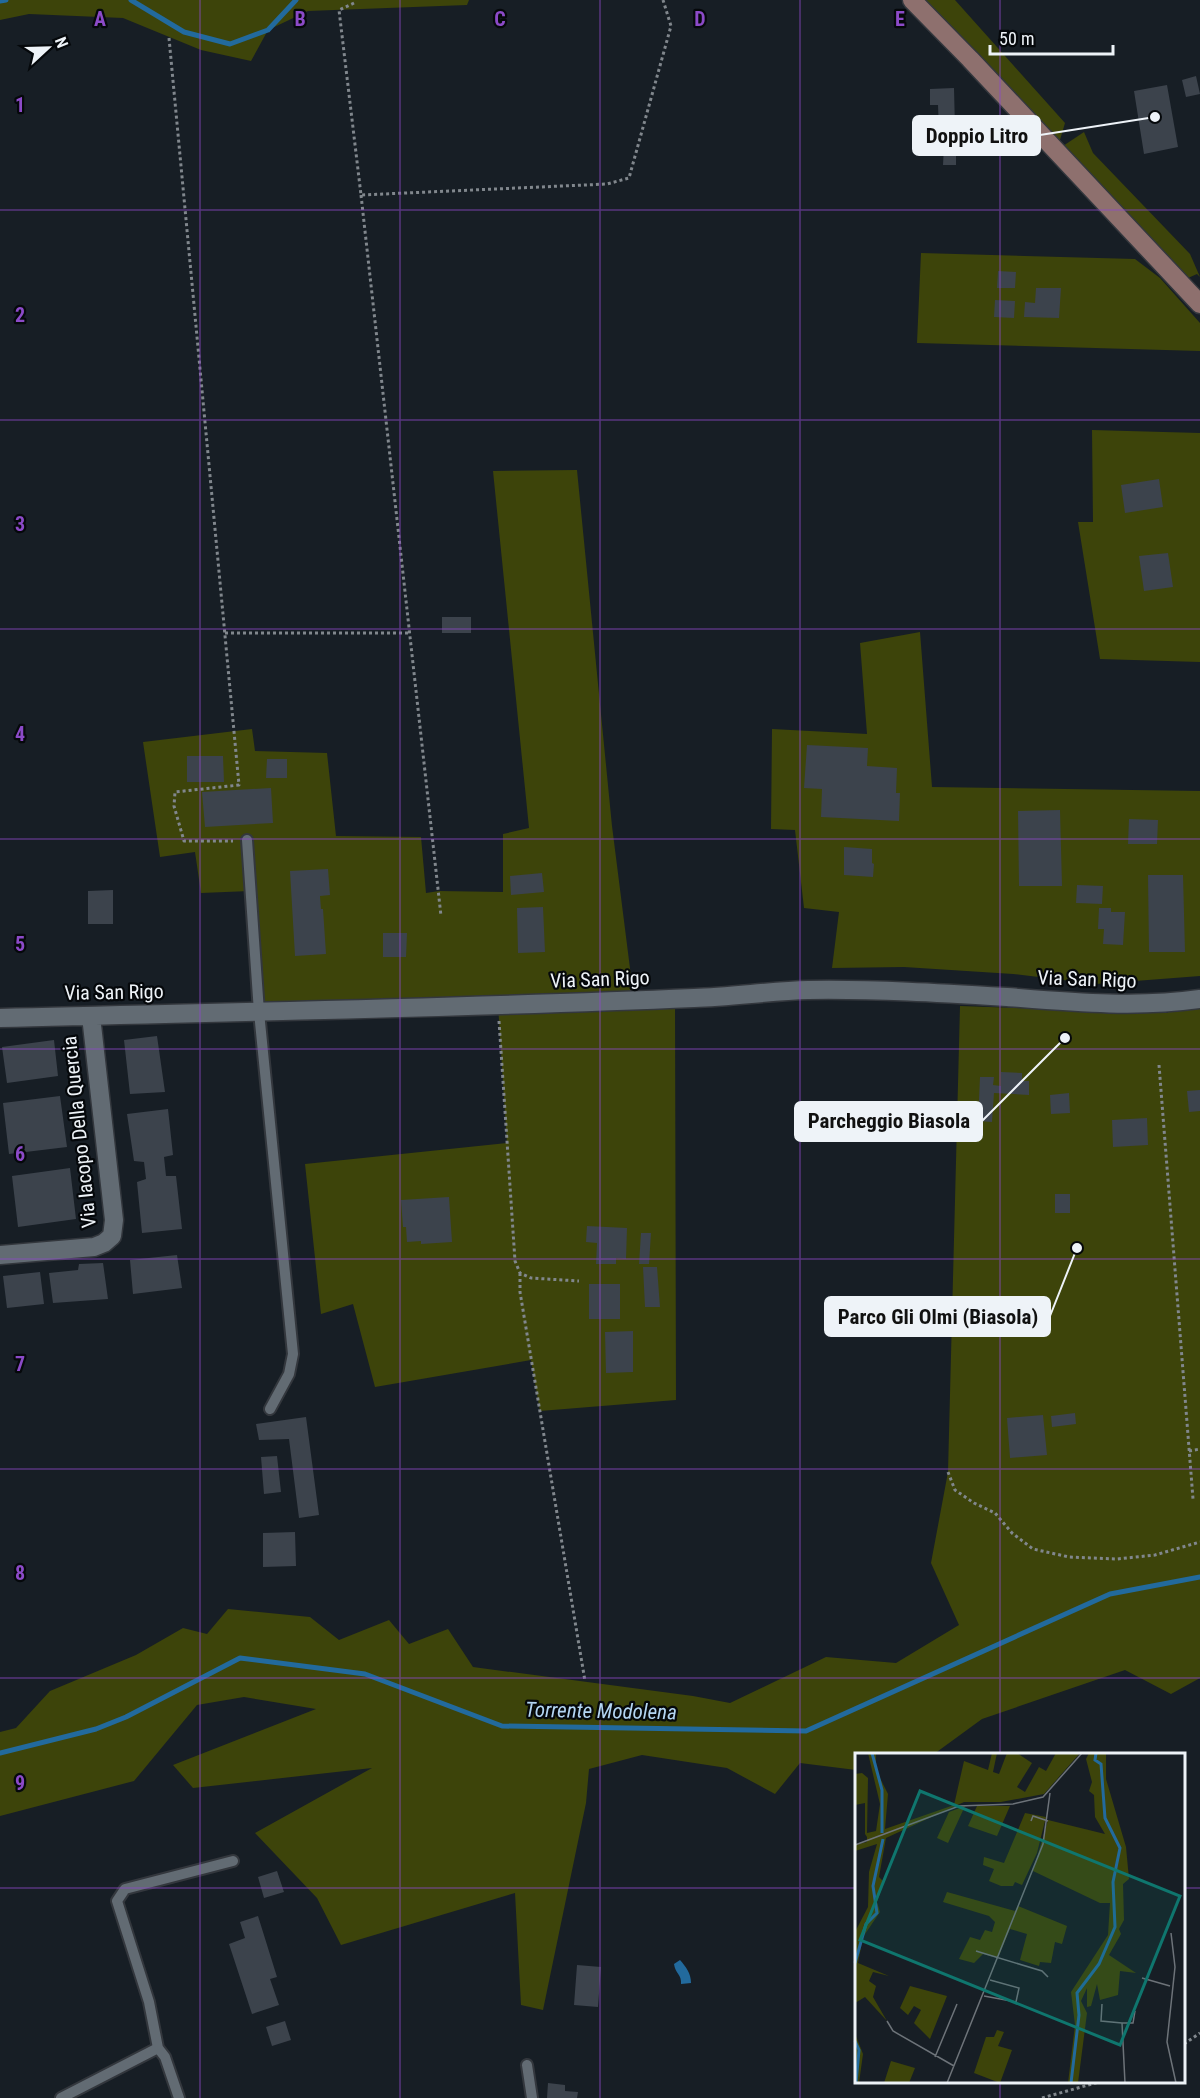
<svg xmlns="http://www.w3.org/2000/svg" width="1200" height="2098" viewBox="0 0 1200 2098" font-family="'Roboto Condensed',sans-serif">
	<rect width="100%" height="100%" fill="#171e25"/>
	<path fill="#3d440a" d="M0 0H469L467 5 308 11 268 30 251 61 201 50 123 18 29 14 0 20Z
		M909 0H955L1065 123 1057 150 1084 132 1093 153 1190 254 1200 277 1197 274 1179 282Z
		M921 253 1135 259 1160 278 1200 323V351L917 343Z
		M1092 430 1200 433V662L1100 659 1078 522H1093Z
		M577 470 612 826 634 1000 675 999 676 1400 540 1411 531 1360 375 1387 353 1304 321 1314 305 1164 507 1143 498 1005 259 1012 250 891 201 893 195 852 160 857 143 742 252 729 255 751 327 753 336 836 421 837 426 893 439 891 503 892V834L529 828 493 471Z
		M920 632 932 787 1200 791V976L1096 984 1013 974 904 967 832 968 839 912 804 908 795 830 771 829 772 729 867 734 860 643Z
		M1200 999V1678L1171 1694 1125 1670 982 1719 934 1754H856V1770L800 1763 775 1794 727 1768 642 1755 589 1769 586 1803 543 2010 521 2005 515 1893 341 1945 317 1898 255 1833 372 1768 193 1788 173 1765 316 1709 244 1697 197 1705 134 1781 0 1816V1732L16 1728 50 1691 136 1655 183 1628 207 1634 228 1609 310 1617 339 1640 389 1620 409 1644 448 1629 473 1667 693 1696 730 1703 826 1657 896 1663 959 1625 931 1563 948 1472 960 1006 1168 1013V1003Z"/>
	<path fill="#226a9d" d="M680 1960C686 1967 691 1973 691 1983L681 1984C682 1975 675 1973 674 1964Z"/>
	<g fill="none" stroke-linecap="round" stroke-linejoin="round">
		<path stroke="#226a9d" stroke-width="5" d="M131 0 184 32 230 44 268 30 296 0
			M0 1 6 0
			M0 1753 96 1729 126 1717 240 1658 365 1674 502 1726 806 1731 1110 1594 1200 1577"/>
	</g>
	<path fill="#3c434c" d="M1196 76 1200 94 1186 97 1182 80Z
		M1167 85 1178 147 1144 154 1134 91Z
		M954 88 955 129 939 130 938 105H930V89Z
		M944 146H967L966 156 956 155V165H943Z
		M998 271 1016 272 1015 288H997Z
		M1036 288H1061L1059 318 1024 317 1025 302 1035 303Z
		M995 300 1015 301 1014 318 994 317Z
		M1159 479 1163 507 1125 513 1121 485Z
		M1168 553 1173 587 1144 591 1139 556Z
		M442 617H471V633H442Z
		M807 745 868 748 867 766 897 768 896 793H900L899 821 821 817 822 789 804 788Z
		M187 756H223L224 782H187Z
		M267 759H287V778H266Z
		M271 788 273 823 205 827 202 792Z
		M1060 810 1062 886H1019L1018 811Z
		M1129 819 1158 820 1157 844H1128Z
		M844 847 872 849V863L874 864 873 877 844 875Z
		M328 869 330 895 320 896 321 909H323L326 954 295 956 290 871Z
		M542 873 544 892 511 895 510 876Z
		M1148 875H1183L1185 952H1149Z
		M1077 885 1103 886 1102 904 1076 903Z
		M113 890V924H88V891Z
		M543 907 545 952 518 953 517 908Z
		M1099 908H1111V912H1125L1123 945 1103 944 1104 929H1098Z
		M383 933H407L406 957H383Z
		M157 1036 165 1092 130 1094 124 1040Z
		M54 1040 58 1076 7 1083 2 1047Z
		M1001 1072 1022 1073V1081H1029V1095L994 1093 992 1122 978 1121 980 1077H994L993 1085 1001 1086Z
		M1200 1090V1111L1189 1112 1187 1091Z
		M1069 1093 1070 1113 1051 1114 1050 1095Z
		M60 1096 67 1147 9 1154 3 1103Z
		M168 1109 173 1155 164 1157 166 1176H176L182 1229 142 1233 137 1182 146 1179 144 1162 134 1161 127 1114Z
		M1147 1118 1148 1145 1113 1147 1112 1120Z
		M70 1168 76 1219 18 1227 12 1176Z
		M1055 1194H1070V1213H1055Z
		M449 1197 452 1242 421 1244V1241L407 1242 406 1227H403L401 1200Z
		M587 1226 627 1228 626 1259 616 1258V1264H596L597 1243 586 1242Z
		M641 1233H651L649 1264H639Z
		M177 1255 182 1288 133 1294 130 1260Z
		M103 1263 108 1299 53 1303 49 1273 78 1270 79 1264Z
		M643 1267H657L660 1307H645Z
		M40 1272 44 1304 7 1308 3 1276Z
		M589 1284H620V1319H589Z
		M633 1331V1372L606 1373 605 1332Z
		M1075 1413 1076 1424 1052 1427 1051 1416Z
		M1043 1415 1047 1455 1010 1458 1007 1418Z
		M306 1417 319 1515 299 1518 289 1439 259 1440 256 1424Z
		M277 1456 281 1492 264 1494 261 1457Z
		M295 1532 296 1566 263 1567V1533Z
		M277 1871 284 1892 264 1898 258 1877Z
		M258 1916 277 1977 270 1979 279 2005 252 2014 229 1944 245 1938 240 1922Z
		M577 1965 601 1967 598 2007 574 2005Z
		M285 2021 291 2040 272 2046 266 2027Z
		M548 2083 565 2085V2091L578 2092 577 2098H547Z"/>
	<g fill="none" stroke-linecap="round" stroke-linejoin="round">
		<defs>
			<path id="lane" d="M247 840 259 1012 293 1354 289 1374 270 1409
				M158 2048 149 2002 117 1901 125 1889 233 1861
				M527 2065 532 2098
				M61 2098 158 2048 165 2057 179 2098"/>
			<path id="street" d="M0 1018C231 1012 463 1008 694 998 732 997 770 991 808 990 875 989 941 993 1007 997 1071 1002 1136 1008 1200 999
				M0 1255 94 1247 104 1243 112 1236 114 1220 91 1016"/>
			<path id="secondary" d="M912 0 970 59 1200 304"/>
		</defs>
		<use href="#lane" stroke="#33373d" stroke-width="14"/>
		<use href="#street" stroke="#33373d" stroke-width="21"/>
		<use href="#secondary" stroke="#33373d" stroke-width="21"/>
		<path stroke="#81878d" stroke-width="3" stroke-dasharray="3 3" stroke-linecap="butt" d="M354 3 339 10 361 195 607 184 629 178 671 26 663 0
			M169 38 239 785 175 792 174 806 184 841H233
			M361 195 441 916
			M225 633H409
			M499 1021 515 1261 520 1273 531 1278 579 1281
			M1159 1065 1193 1499
			M520 1273V1292L585 1681
			M1189 1451 1200 1449
			M948 1472 955 1490 974 1503 995 1513 1012 1533 1033 1549 1069 1557 1117 1559 1155 1555 1200 1542
			M1184 2044 1200 2033
			M1042 2098 1099 2082"/>
		<use href="#lane" stroke="#626b73" stroke-width="10"/>
		<use href="#street" stroke="#626b73" stroke-width="18"/>
		<use href="#secondary" stroke="#8e706e" stroke-width="18"/>
	</g>
	<path fill="none" stroke="#8c4ac8" stroke-width="1.5" stroke-opacity="0.55" d="M200 0V2098M400 0V2098M600 0V2098M800 0V2098M1000 0V1754M0 210H1200M0 420H1200M0 629H1200M0 839H1200M0 1049H1200M0 1259H1200M0 1469H1200M0 1678H1200M0 1888H856M1184 1888H1200M1000 2082V2098"/>
	<g text-anchor="middle" stroke-width="4.5" stroke-linejoin="round" paint-order="stroke">
		<g font-size="20" fill="#eef3f8" stroke="#05080b">
			<text transform="translate(600 979) rotate(-2)" y="7">Via San Rigo</text>
			<text transform="translate(1087 979) rotate(2)" y="7">Via San Rigo</text>
			<text transform="translate(114 992) rotate(-1)" y="7">Via San Rigo</text>
			<text transform="translate(79 1132) rotate(-96)" y="7">Via Iacopo Della Quercia</text>
		</g>
		<g font-size="21" font-style="italic" fill="#b3d5f2" stroke="#05080b">
			<text transform="translate(601 1711) rotate(1)" y="7">Torrente Modolena</text>
		</g>
	</g>
	<g transform="translate(855 1753)">
		<rect width="330" height="330" fill="#171e25"/>
		<path d="M13 0H21V17L33 41 30 76 99 52 109 8 133 17 137 0H142L138 19 144 21 152 0H162L177 10 162 34 170 39 184 14 191 18 201 0H225L189 41 146 49H109L31 85 24 124 29 129 22 149 25 159 8 184 3 210 34 223 18 219 14 228 21 233 18 244 32 268 10 244 0 250V179L13 154 14 119 22 91 0 98V92L12 89V84L10 81V50L0 52V21L7 20 13 25 12 80 21 78 25 51ZM234 0H251V26L271 94 274 126 268 131 269 167 264 176 266 181 254 202 281 220 265 218 263 242 245 247 242 231 236 253 232 254V235L226 248 232 260 223 330H213L220 272 216 239 253 182 255 150H245L178 118 193 67 250 81 240 64 239 42 234 38 237 29 231 6ZM110 53 93 90 82 85 94 59ZM122 53H155L142 83 113 73ZM170 60 191 64 182 100 167 132 160 129 158 133H146L134 128 139 116 128 112 129 104 149 110ZM92 139 160 158 163 153 212 173 207 191 200 189 196 210 185 209 184 213 165 207 172 181 155 176 143 205 128 201 119 210 104 206 115 184 125 187 130 177 137 179 140 169 134 163 88 149ZM55 233 92 243 75 286 59 270 66 257 59 253 53 262 45 255ZM0 262 1 283 8 301 4 330H0ZM142 277 149 279 143 293 157 297 145 330 119 320 131 284H139ZM36 308 60 315 54 330H29Z" fill="#3d440a"/>
		<path fill="none" stroke="#226a9d" stroke-width="3" d="M17 0 27 37V80M0 210 11 171 22 160 18 133 28 86M0 288 4 297 1 330M216 330 224 262 222 240 244 211 260 174 258 129 265 95 250 65 246 11 240 7 241 0"/>
		<path fill="none" stroke="#6d7379" stroke-width="1.5" d="M176 68 178 63 193 68M0 92 104 53 158 51 188 44 227 0M316 180 320 214 312 289 321 330M121 198 187 218 193 224M287 225 315 233M129 243 161 249 164 235 135 227M247 251 246 268 267 270M32 268 38 278 99 313M80 304 102 251M92 330 188 91 195 40M270 330 267 270H278L280 258"/>
		<path fill="#0f766e" fill-opacity="0.15" stroke="#0f766e" stroke-width="3" d="M65 38 325 143 265 292 5 187Z"/>
		<rect width="330" height="330" fill="none" stroke="#eef3f8" stroke-width="3"/>
	</g>
	<g font-size="20" text-anchor="middle" font-weight="bold" fill="#8c4ac8" stroke="#05080b" stroke-width="4.5" stroke-linejoin="round" paint-order="stroke">
		<text x="100" y="26">A</text>
		<text x="300" y="26">B</text>
		<text x="500" y="26">C</text>
		<text x="700" y="26">D</text>
		<text x="900" y="26">E</text>
		<text x="20" y="112">1</text>
		<text x="20" y="322">2</text>
		<text x="20" y="531">3</text>
		<text x="20" y="741">4</text>
		<text x="20" y="951">5</text>
		<text x="20" y="1161">6</text>
		<text x="20" y="1371">7</text>
		<text x="20" y="1580">8</text>
		<text x="20" y="1790">9</text>
	</g>
	<path fill="none" stroke="#eef3f8" stroke-width="2" d="M1155 117L1040 135M1065 1038L982 1121M1077 1248L1050 1316"/>
	<g fill="#eef3f8" stroke="#05080b" stroke-width="2">
		<circle cx="1155" cy="117" r="6"/>
		<circle cx="1065" cy="1038" r="6"/>
		<circle cx="1077" cy="1248" r="6"/>
	</g>
	<g fill="#eef3f8" stroke="#eef3f8" stroke-width="2">
		<rect x="913" y="116" width="127" height="39" rx="6"/>
		<rect x="795" y="1102" width="187" height="39" rx="6"/>
		<rect x="825" y="1297" width="225" height="39" rx="6"/>
	</g>
	<g font-size="21" text-anchor="middle" font-weight="bold" fill="#111">
		<text x="977" y="143">Doppio Litro</text>
		<text x="889" y="1128">Parcheggio Biasola</text>
		<text x="938" y="1324">Parco Gli Olmi (Biasola)</text>
	</g>
	<g transform="translate(48 48) rotate(68)" stroke="#05080b" stroke-width="4.5" paint-order="stroke">
	<path d="M0-4.5L10 22L0 15L-10 22Z" fill="#eef3f8"/>
	<text y="-9" font-size="16" font-weight="bold" text-anchor="middle" fill="#eef3f8">N</text>
	</g>
	<path d="M990 45v9h123v-9" fill="none" stroke="#eef3f8" stroke-width="3"/>
	<text x="999" y="45" font-size="18" fill="#eef3f8" stroke="#05080b" stroke-width="4.5" paint-order="stroke">50 m</text>
</svg>
